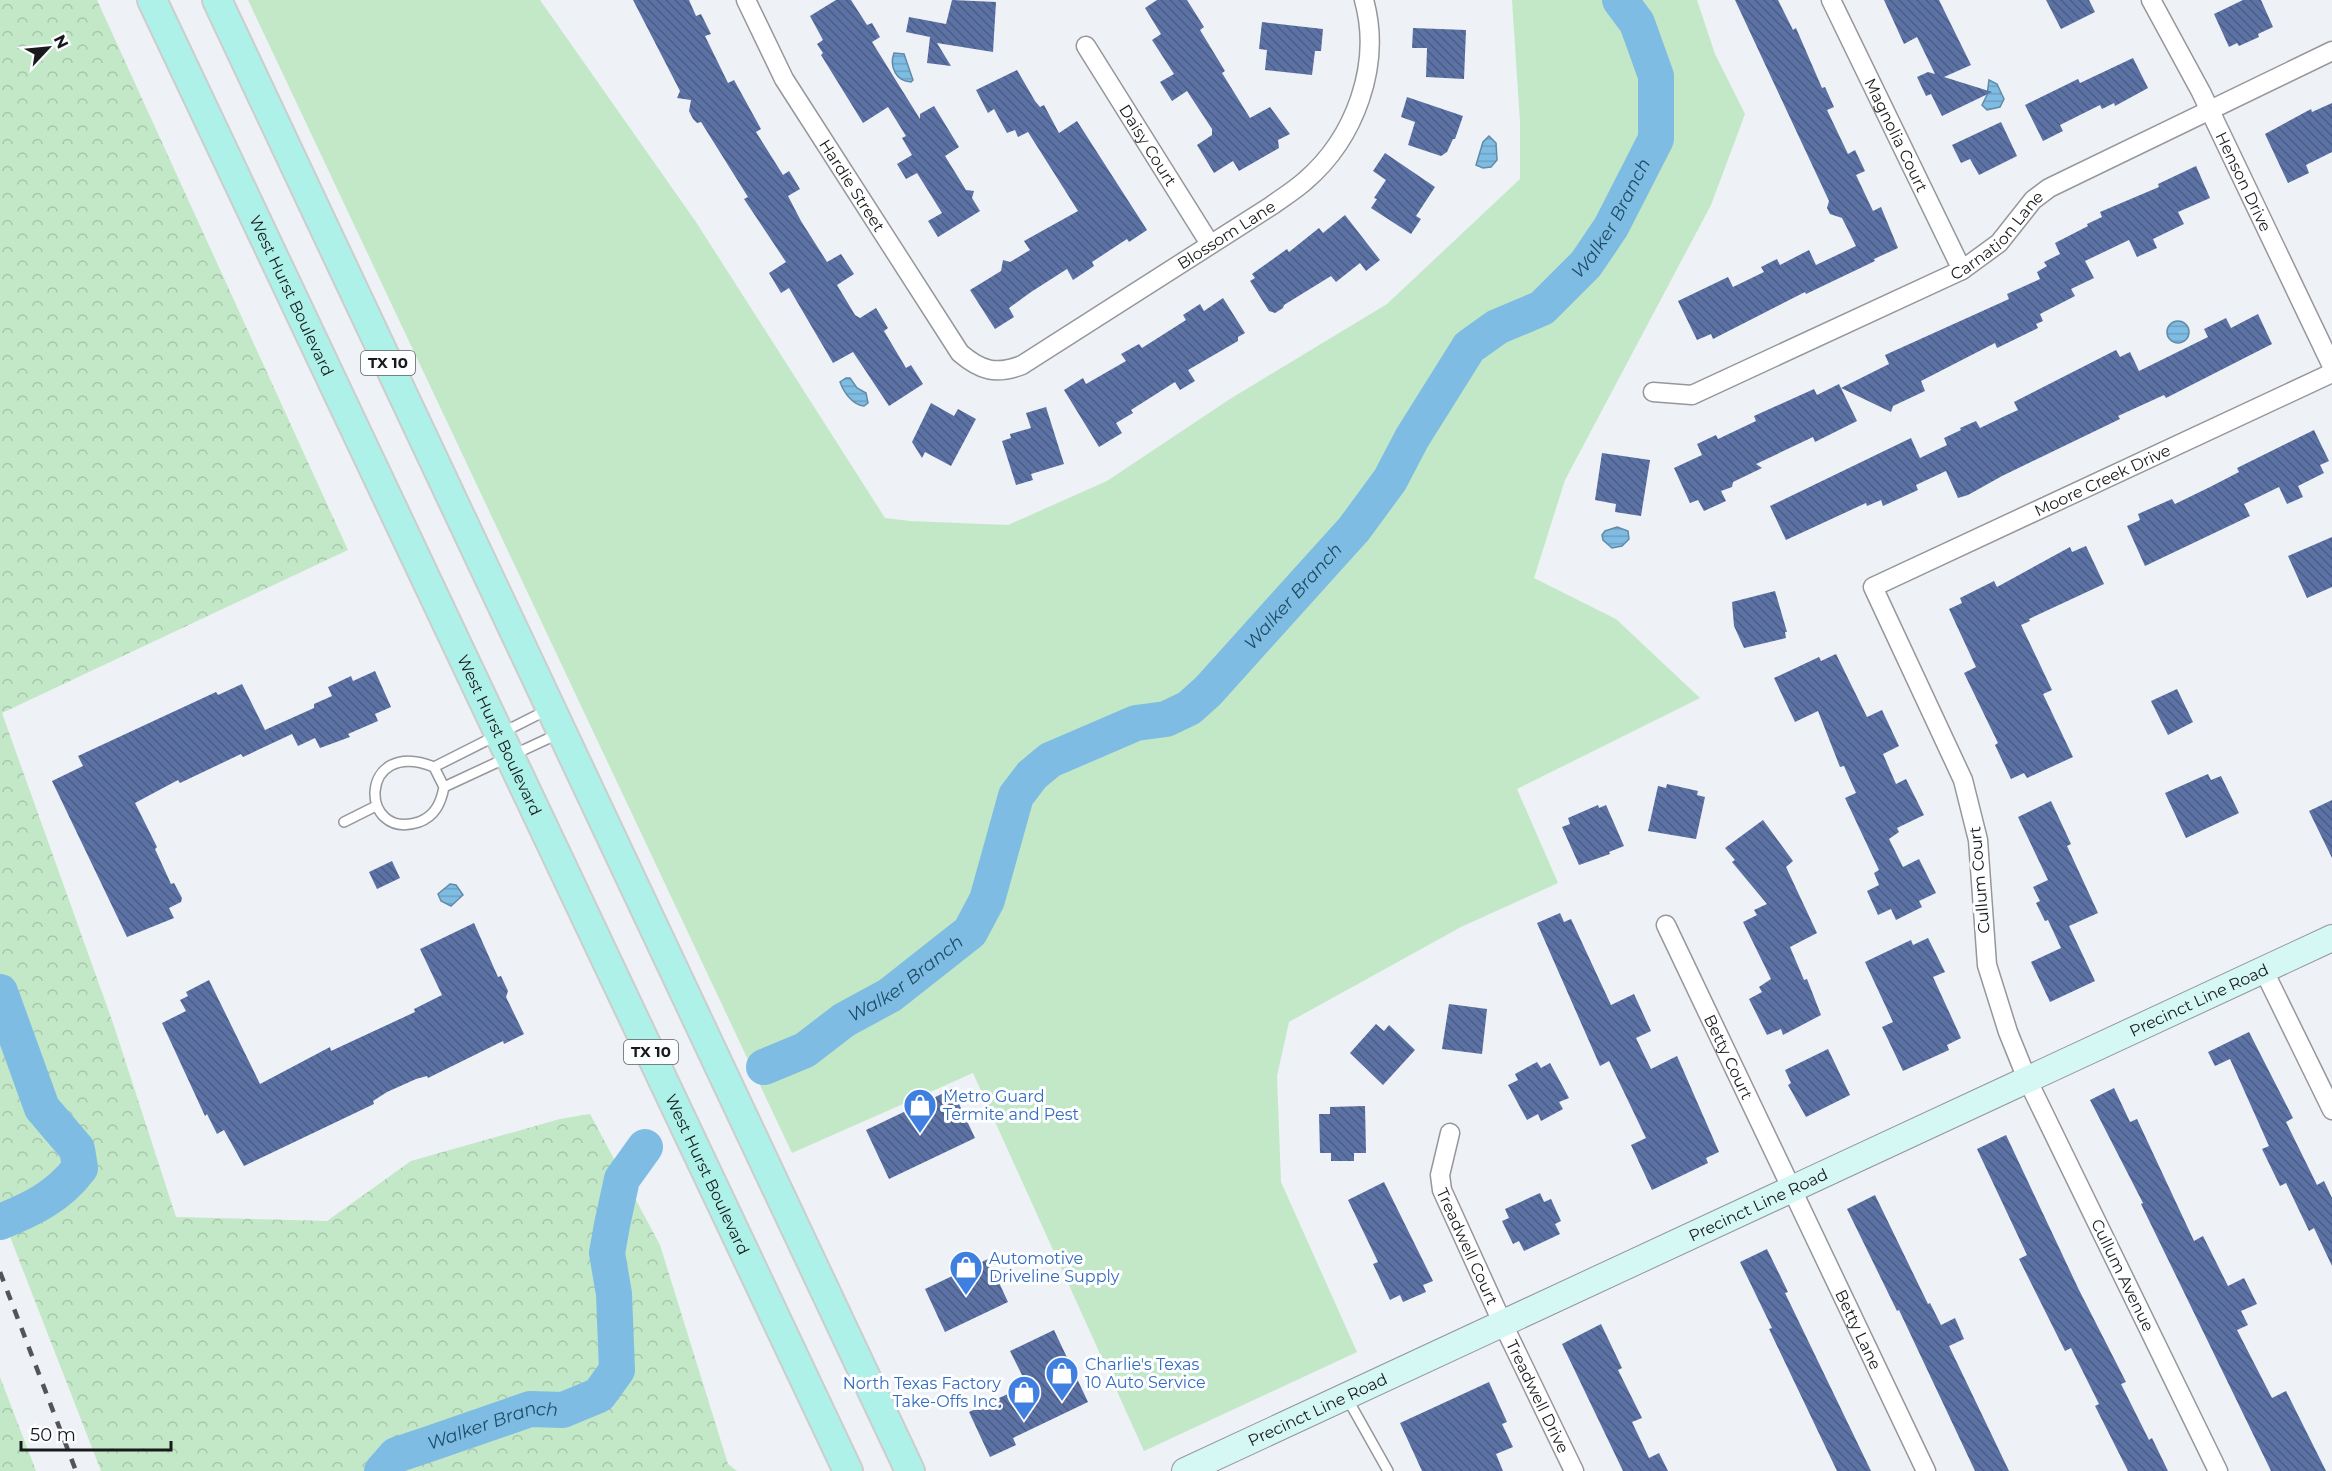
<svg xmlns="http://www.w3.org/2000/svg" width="2332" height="1471" viewBox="0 0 2332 1471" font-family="Montserrat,sans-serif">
	<defs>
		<pattern id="forest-crowns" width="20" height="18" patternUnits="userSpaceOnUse" patternTransform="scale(1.5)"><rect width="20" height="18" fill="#c3e8c7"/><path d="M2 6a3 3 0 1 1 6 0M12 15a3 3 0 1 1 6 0" fill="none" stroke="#a7c6aa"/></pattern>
		<pattern id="water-rules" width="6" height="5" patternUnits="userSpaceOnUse" patternTransform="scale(1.5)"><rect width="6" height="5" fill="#7fbce3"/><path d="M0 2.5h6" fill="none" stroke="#6da1c2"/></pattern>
		<pattern id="building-back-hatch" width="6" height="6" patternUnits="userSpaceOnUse" patternTransform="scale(1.5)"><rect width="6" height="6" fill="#5c72a5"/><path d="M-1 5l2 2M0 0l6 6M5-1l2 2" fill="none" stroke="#4b5d86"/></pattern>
	</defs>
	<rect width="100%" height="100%" fill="#eef1f6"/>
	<path fill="#c3e8c7" d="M248 0H540L696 222 885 518 910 521 1008 525 1107 481 1230 399 1387 304 1520 179V122L1512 0H1697L1715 54 1745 114 1711 205 1565 480 1534 578 1616 619 1700 698 1517 789 1558 883 1461 927 1289 1022 1277 1076 1281 1182 1357 1352 1144 1451 973 1073 792 1153Z"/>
	<path fill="url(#forest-crowns)" d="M0 0H97L348 550 2 713 113 1023 176 1217 327 1221 411 1161 560 1119 590 1114 660 1245 728 1464 737 1471H101L0 1211Z
		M0 1377 36 1471H0Z"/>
	<path fill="url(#water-rules)" stroke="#608ba7" stroke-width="1.5" d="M894 53 904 54 913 80 911 82C896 81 889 67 894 53Z
		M1989 80 1997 84 2004 99 2000 107 1987 110 1982 105 1987 95Z
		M1489 136 1496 143 1497 160 1491 167 1483 168 1476 165 1483 142Z
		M2167 332a11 11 0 1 1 22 0a11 11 0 1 1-22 0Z
		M846 378H850L857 388 866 393 868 403 864 406C853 405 844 393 840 382Z
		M1617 527 1628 531 1629 539 1622 546 1612 548 1603 540 1602 535 1605 531Z
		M450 884 456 885 463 895 451 906 441 901 438 894Z"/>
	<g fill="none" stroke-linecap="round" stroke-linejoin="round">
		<g stroke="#7fbce3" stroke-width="36">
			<path d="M0 992 42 1108 77 1149 80 1168C58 1197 32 1209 0 1222"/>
			<path id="s1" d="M764 1067 805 1050 844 1020 890 995 970 932 987 900 1016 796 1032 775 1050 760 1136 723 1166 719 1189 708 1208 691 1354 529 1390 480 1412 438 1469 347 1497 327 1542 308 1586 264 1611 227 1656 139V76L1637 23 1620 0"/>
			<path id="s2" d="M382 1471 396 1455 429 1444 530 1409 563 1410 599 1395 617 1370 614 1294 607 1253 612 1225 622 1179 645 1147"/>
		</g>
	</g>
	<path fill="url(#building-back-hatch)" d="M633 0H689L696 16 701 14 711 34 705 36 728 83 734 80 761 129 756 132 783 175 789 171 800 189 788 196 801 221 827 262 841 254 854 274 837 285 855 315 860 318 876 308 888 328 884 331 906 368 911 365 923 384 889 406 853 352 833 363 789 288 781 293 769 273 786 262 744 199 748 197 701 122 697 123 693 119 689 111 691 100 677 98 680 91Z
		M836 0H851L867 25 872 23 880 37 872 42 920 119V114L934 106 959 147 945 156 966 190 974 191 972 198 980 211 938 237 928 221 942 213 917 173 906 179 897 164 912 155 902 138 906 136 888 107 863 123 821 55 823 53 817 44 823 40 810 16Z
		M952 0 996 2 993 52 937 43 951 66 927 63 930 37 906 32 909 17 946 24Z
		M1157 0H1187L1204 27 1200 30 1225 71 1222 73 1250 118 1270 107 1290 134 1278 140 1279 148 1239 171 1233 161 1214 173 1197 145 1212 135V129L1187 91 1172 101 1160 82 1174 74 1152 40 1161 34 1145 8Z
		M1735 0H1778L1793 30 1796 28 1822 88 1825 87 1834 107 1827 110 1848 154 1855 150 1865 171 1856 175 1873 211 1881 207 1898 248 1874 259 1875 261 1806 294 1805 292 1713 339 1711 334 1697 340 1678 301 1728 277 1733 287 1764 272 1761 267 1777 259 1780 265 1809 250 1816 265 1856 246 1842 218 1830 214 1827 208 1829 201Z
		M1884 0H1939L1971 65 1944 77 1992 92 1942 116 1931 94 1926 96 1917 77 1928 72 1935 74 1917 37 1904 44Z
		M2046 0H2089L2095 12 2061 29Z
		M2243 0H2261L2273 27 2258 34 2259 37 2239 46 2237 43 2229 47 2214 14Z
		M1262 22 1323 29 1321 51H1315L1312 75 1265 70 1267 50 1259 49Z
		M1413 28 1466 30 1464 79 1426 77 1427 48H1412Z
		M2133 58 2148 88 2115 106 2114 103 2102 109 2100 105 2060 125 2063 131 2043 141 2025 105 2078 79 2080 83Z
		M1017 70 1035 101 1040 107 1044 105 1059 133 1077 121 1147 230 1129 242 1127 239 1092 262 1094 266 1073 280 1067 269 1031 292 1009 308 1014 317 995 329 970 290 1001 271 1003 260 1010 262 1030 250 1024 241 1078 211 1028 132 1018 137 1015 130 1007 133 994 109 988 113 976 90Z
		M1407 97 1463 116 1455 139H1453L1447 152 1441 156 1408 145 1415 122 1401 117Z
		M2332 103V152L2306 165 2309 173 2288 183 2265 134 2311 109 2312 112Z
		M2001 122 2017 156 1979 175 1970 159 1961 163 1952 145Z
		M1385 153 1435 187 1416 216 1421 219 1411 234 1371 208 1377 199 1374 198 1386 180 1373 171Z
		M2196 166 2210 198 2178 212 2184 224 2153 239 2157 248 2137 257 2129 240 2085 261 2094 278 2071 289 2075 296 2040 314 2043 321 2036 324 2038 328 1997 348 1995 343 1921 381 1925 391 1893 406 1891 412 1841 388 1889 364 1885 355 2009 299 2007 294 2040 279 2037 272 2047 266 2044 262 2060 254 2055 243 2088 226 2087 224 2102 217 2100 212 2159 187 2158 184Z
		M1345 215 1380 260 1366 271 1360 263 1336 282 1331 276 1284 305 1283 308 1275 313 1269 311 1250 281 1255 278 1252 274 1287 249 1289 252 1319 228 1323 233Z
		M1223 298 1245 333 1238 337V341L1188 370 1195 381 1180 390 1175 382 1131 410 1133 413 1116 423 1122 433 1099 447 1064 390 1083 378 1086 384 1126 361 1121 354 1139 344 1142 348 1186 320 1183 315 1200 304 1204 311Z
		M2258 314 2272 344 2166 398 2164 395 2118 416 2120 419 2002 476 1968 495 1958 498 1946 471 1916 485 1918 490 1883 506 1881 500 1867 506 1866 503 1786 540 1770 506 1911 438 1920 458 1947 445 1944 438 1961 430 1960 428 1976 421 1980 428 2007 415 2018 410 2014 402 2116 350 2120 357 2130 352 2139 371 2208 337 2204 329 2226 318 2231 328Z
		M1839 384 1857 421 1815 442 1813 437 1756 464 1762 468 1733 482 1732 487 1721 491 1726 501 1704 511 1698 500 1690 503 1674 468 1702 455 1697 444 1716 435 1718 439 1756 421 1754 416 1814 389 1817 395Z
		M931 403 954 416 958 409 976 419 951 466 925 452 922 458 912 442Z
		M1046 407 1064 464 1031 474 1033 480 1016 485 1002 441 1011 438 1010 434 1031 428 1026 413Z
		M2314 430 2329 461 2320 465 2324 473 2298 486 2303 497 2287 504 2279 487 2244 504 2250 516 2145 566 2127 526 2140 520 2138 514 2172 499 2175 504 2210 487 2239 472 2237 468Z
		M1602 453 1650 460 1641 516 1615 512 1616 504 1595 500Z
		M2332 537V587L2307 598 2288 556Z
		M2086 546 2104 584 2029 619 2030 621 2021 625 2052 690 2043 694 2073 757 2027 778 2024 773 2011 779 1995 745 1998 743 1964 673 1976 667 1949 609 1962 603 1960 598 1994 581 1997 587 2070 547 2072 552Z
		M1775 591 1787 632H1785L1786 638 1744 648 1734 626 1732 602Z
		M1836 654 1867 717 1882 710 1899 746 1883 754 1896 784 1906 779 1924 815 1897 828 1899 832 1889 839 1903 867 1919 859 1936 893 1919 901 1922 907 1896 920 1891 909 1878 915 1867 891 1879 885 1874 873 1879 870 1845 798 1856 793 1844 766 1840 767 1818 711 1795 722 1774 678 1819 657 1821 661Z
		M375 671 391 707 375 714 378 721 348 734 350 737 320 748 315 738 298 746 292 734 243 757 241 754 180 783 178 780 135 803 157 847 155 849 171 884 174 883 182 898 181 902 169 908 174 918 127 937 52 781 83 766 78 756 216 692 218 695 242 684 265 730 314 708V704L332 696 328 687 351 676 353 681Z
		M2177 689 2193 722 2168 735 2151 701Z
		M2208 774 2211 780 2221 776 2239 813 2186 838 2165 793Z
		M1667 784 1698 791 1697 795 1705 797 1696 839 1648 831 1658 786 1666 788Z
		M2332 800V858L2309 811Z
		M2051 801 2071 844 2067 846 2098 913 2069 926 2095 981 2050 1002 2031 962 2061 948 2048 920 2045 921 2036 903 2040 901 2033 887 2048 880 2018 817Z
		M1598 805 1599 808 1606 805 1624 846 1609 852 1610 854 1579 865 1562 827 1570 824 1568 818Z
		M1763 820 1793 861 1786 867 1817 933 1790 947 1804 980 1807 979 1821 1015 1783 1035 1781 1029 1767 1035 1749 999 1762 992 1759 987 1771 979 1743 922 1757 915 1754 910 1767 904 1732 862 1735 860 1725 848Z
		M392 861 400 878 377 889 369 872Z
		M1560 913 1564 922 1571 919 1611 1005 1634 994 1651 1031 1636 1038 1651 1069 1677 1056 1719 1152 1706 1158 1708 1163 1652 1190 1631 1145 1646 1138 1609 1061 1600 1066 1537 923Z
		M474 923 498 977 501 976 508 991 506 997 524 1034 504 1044 503 1041 428 1078 427 1076 416 1079 387 1092 373 1101 374 1104 244 1166 224 1130 217 1134 207 1114 205 1116 162 1023 186 1011 180 1000 188 996 186 992 209 980 260 1084 330 1047 331 1051 415 1012 414 1009 442 995 420 949Z
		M1928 938 1945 972 1933 977 1961 1038 1947 1045 1949 1050 1903 1071 1882 1027 1893 1022 1865 962 1911 940 1913 945Z
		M1449 1004 1487 1009 1482 1054 1442 1049Z
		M1376 1024 1384 1031 1389 1025 1415 1050 1383 1085 1350 1053Z
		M2249 1032 2293 1118 2286 1122 2317 1185 2324 1181 2332 1198V1266L2314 1228 2309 1231 2286 1183 2280 1186 2262 1149 2269 1146 2230 1059 2215 1066 2208 1052Z
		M1828 1049 1850 1095 1806 1117 1788 1085 1791 1083 1785 1070Z
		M1537 1062 1541 1068 1550 1063 1569 1098 1559 1102 1563 1109 1541 1121 1538 1114 1527 1120 1508 1085 1518 1080 1515 1074Z
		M2114 1088 2130 1122 2137 1119 2194 1241 2203 1236 2228 1286 2244 1278 2257 1304 2241 1311 2248 1325 2237 1330 2272 1398 2286 1391 2326 1471H2271L2141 1204 2143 1203 2090 1100Z
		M952 1089 975 1138 889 1179 866 1130Z
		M1365 1106 1366 1153H1354V1161H1331V1153H1320L1319 1114H1330V1107Z
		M2006 1135 2079 1290 2126 1382 2121 1384 2149 1440 2152 1438 2168 1471H2128L2095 1406 2099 1404 2071 1348 2065 1351 2019 1259 2027 1255 1977 1149Z
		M1384 1182 1433 1281 1423 1285 1426 1292 1403 1302 1400 1295 1390 1300 1373 1264 1378 1262 1348 1200Z
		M1540 1193 1544 1202 1551 1199 1561 1221 1555 1224 1560 1234 1524 1251 1519 1241 1513 1244 1502 1221 1509 1218 1505 1209Z
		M1875 1195 1928 1304 1930 1303 1941 1325 1955 1318 1964 1339 1949 1346 2009 1471H1975L1899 1310 1897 1311 1847 1209Z
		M1767 1249 1788 1292 1785 1293 1871 1471H1837L1769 1329 1772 1328 1740 1262Z
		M988 1259 1008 1302 945 1332 925 1289Z
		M1601 1324 1622 1368 1618 1370 1642 1418 1632 1422 1649 1458 1659 1453 1668 1471H1623L1562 1344Z
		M1054 1330 1088 1402 1013 1438 1016 1445 990 1457 969 1412 1027 1385 1010 1351Z
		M1489 1382 1507 1422 1502 1424 1513 1447 1496 1454 1503 1471H1422L1400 1423Z"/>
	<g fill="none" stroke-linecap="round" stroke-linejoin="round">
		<defs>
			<path id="lane" d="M547 710 434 767C358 736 358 842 419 822 435 816 441 803 444 787L560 733
				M434 767 444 787
				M344 822 376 806
				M1347 1398 1388 1471"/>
			<g id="street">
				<path id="s3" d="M746 0 784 79 960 353C981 371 996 375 1022 365L1271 206C1282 198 1295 190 1305 181 1355 138 1382 65 1364 0"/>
				<path id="s4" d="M1831 0 1962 270"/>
				<path id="s5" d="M2151 0 2201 92 2332 366"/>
				<path id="s6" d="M1086 46 1210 244"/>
				<path id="s7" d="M1653 392 1692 395 1962 270 1999 243 2033 200 2049 188 2332 51"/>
				<path id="s8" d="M1666 925 1926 1471"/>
				<path d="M2264 971 2332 1110"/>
				<path id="s9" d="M1450 1133 1440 1175 1442 1190 1502 1322 1574 1471"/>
				<path id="s10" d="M2218 1471 2027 1079 2008 1032 1987 965 1978 840 1963 780 1873 587 2332 373"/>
			</g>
			<g id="secondary">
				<path id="s11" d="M1185 1471 2332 938"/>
			</g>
			<g id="primary">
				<path id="s12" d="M152 0 848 1471"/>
				<path d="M217 0 910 1471"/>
			</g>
		</defs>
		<use href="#lane" stroke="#95979c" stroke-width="12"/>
		<use href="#street" stroke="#95979c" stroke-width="21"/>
		<use href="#secondary" stroke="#95979c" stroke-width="28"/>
		<use href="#primary" stroke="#cccdcd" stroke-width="32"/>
		<use href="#lane" stroke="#fff" stroke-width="9"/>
		<use href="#street" stroke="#fff" stroke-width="18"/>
		<use href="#secondary" stroke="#d6f8f4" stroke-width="26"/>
		<use href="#primary" stroke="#adf1e9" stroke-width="28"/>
		<path stroke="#535457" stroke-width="4.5" stroke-dasharray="10 10" stroke-linecap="butt" d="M0 1272 76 1471"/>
	</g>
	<defs>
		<symbol id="shop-pin" viewBox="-11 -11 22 30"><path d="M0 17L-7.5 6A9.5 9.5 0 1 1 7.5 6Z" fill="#3f7fe0" stroke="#fdfeff"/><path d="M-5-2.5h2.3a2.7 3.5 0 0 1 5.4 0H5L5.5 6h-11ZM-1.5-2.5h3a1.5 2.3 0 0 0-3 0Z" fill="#fff"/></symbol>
	</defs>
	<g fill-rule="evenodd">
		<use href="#shop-pin" x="901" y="1086" width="38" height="52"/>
		<use href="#shop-pin" x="947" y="1248" width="38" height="52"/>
		<use href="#shop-pin" x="1043" y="1354" width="38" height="52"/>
		<use href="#shop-pin" x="1005" y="1373" width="38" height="52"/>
	</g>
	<g text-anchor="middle" stroke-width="6" stroke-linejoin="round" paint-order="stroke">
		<g fill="#fdfeff" stroke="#5d5e60" stroke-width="1.5">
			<rect x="361" y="351" width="54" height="24" rx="4.5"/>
			<rect x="624" y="1040" width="54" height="24" rx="4.5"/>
		</g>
		<g font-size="15" font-weight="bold" fill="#191a1c">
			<text x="388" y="368">TX 10</text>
			<text x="651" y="1057">TX 10</text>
		</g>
		<g font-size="16" fill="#191a1c" stroke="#fdfeff">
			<text dy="6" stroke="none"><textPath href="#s4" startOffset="150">Magnolia Court</textPath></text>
			<text dy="6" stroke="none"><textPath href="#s6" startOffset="117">Daisy Court</textPath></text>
			<text dy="6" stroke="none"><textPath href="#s5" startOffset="204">Henson Drive</textPath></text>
			<text dy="6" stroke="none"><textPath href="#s3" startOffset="214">Hardie Street</textPath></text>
			<text dy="6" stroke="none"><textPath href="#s3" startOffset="723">Blossom Lane</textPath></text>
			<text dy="6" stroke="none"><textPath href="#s7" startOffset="386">Carnation Lane</textPath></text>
			<text dy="6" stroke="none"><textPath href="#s12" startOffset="327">West Hurst Boulevard</textPath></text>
			<text dy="6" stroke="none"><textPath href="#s10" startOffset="1210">Moore Creek Drive</textPath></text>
			<text dy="6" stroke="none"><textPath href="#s12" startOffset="813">West Hurst Boulevard</textPath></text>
			<text transform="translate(1979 880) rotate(-95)" y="6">Cullum Court</text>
			<text dy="6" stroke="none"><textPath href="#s11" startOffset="1118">Precinct Line Road</textPath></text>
			<text dy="6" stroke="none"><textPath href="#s8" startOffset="146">Betty Court</textPath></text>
			<text dy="6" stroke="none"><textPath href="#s12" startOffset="1299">West Hurst Boulevard</textPath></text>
			<text dy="6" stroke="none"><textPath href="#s11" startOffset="632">Precinct Line Road</textPath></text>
			<text dy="6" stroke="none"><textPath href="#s9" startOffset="120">Treadwell Court</textPath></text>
			<text transform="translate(2123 1275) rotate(64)" y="6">Cullum Avenue</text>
			<text dy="6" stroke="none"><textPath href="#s8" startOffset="448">Betty Lane</textPath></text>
			<text dy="6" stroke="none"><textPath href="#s9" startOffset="286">Treadwell Drive</textPath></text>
			<text dy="6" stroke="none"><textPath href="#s11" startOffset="146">Precinct Line Road</textPath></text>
		</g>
		<g font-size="16" fill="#366cbe" stroke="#fdfeff" text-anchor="start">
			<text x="943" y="1102">Metro Guard<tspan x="943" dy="18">Termite and Pest</tspan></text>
			<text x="989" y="1264">Automotive<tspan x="989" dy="18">Driveline Supply</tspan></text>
			<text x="1085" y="1370">Charlie's Texas<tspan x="1085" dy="18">10 Auto Service</tspan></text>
			<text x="1001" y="1389" text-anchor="end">North Texas Factory<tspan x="1001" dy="18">Take-Offs Inc.</tspan></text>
		</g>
		<g font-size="18" font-style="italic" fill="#1e4d68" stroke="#fdfeff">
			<text dy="6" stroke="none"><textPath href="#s1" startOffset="1248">Walker Branch</textPath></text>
			<text dy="6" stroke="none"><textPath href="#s1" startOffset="744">Walker Branch</textPath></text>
			<text dy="6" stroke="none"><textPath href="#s1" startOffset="168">Walker Branch</textPath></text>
			<text dy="6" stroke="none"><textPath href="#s2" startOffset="123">Walker Branch</textPath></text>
		</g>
	</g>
	<g transform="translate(48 48) rotate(64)" stroke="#fdfeff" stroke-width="4.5" paint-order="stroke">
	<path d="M0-4.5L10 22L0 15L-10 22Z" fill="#191a1c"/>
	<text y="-9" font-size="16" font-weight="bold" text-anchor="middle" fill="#191a1c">N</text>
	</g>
	<path d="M21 1441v9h150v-9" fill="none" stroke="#191a1c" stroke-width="3"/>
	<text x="30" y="1441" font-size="18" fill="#191a1c" stroke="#fdfeff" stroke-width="4.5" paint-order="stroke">50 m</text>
</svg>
